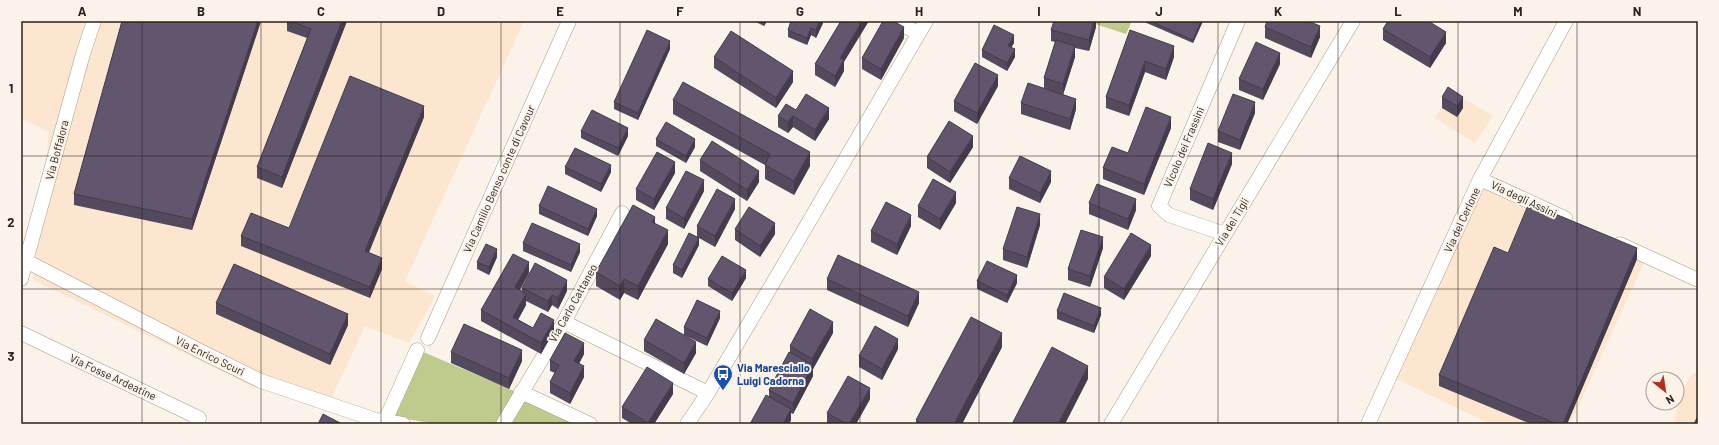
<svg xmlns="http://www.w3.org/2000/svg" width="1719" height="445" viewBox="0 0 1719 445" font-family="Barlow,sans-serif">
	<rect width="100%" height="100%" fill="#fbf2e9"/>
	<path fill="#fde6cf" d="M21 21H524L405 281 435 296 409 343 365 326 326 410 252 386 33 280 49 132 21 118Z
		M1452 91 1493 116 1475 143 1435 118Z
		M1484 188 1645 261 1570 424H1490L1395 378Z
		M1698 370V424H1674L1680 396 1689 378Z"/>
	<path fill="#bfca8d" d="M1086 21H1132L1126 34Z
		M421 351 514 391 512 395 576 424H435L391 416Z"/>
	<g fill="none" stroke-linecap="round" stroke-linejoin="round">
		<defs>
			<path id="minor" d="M893 21 919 33
				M1480 179 1565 218
				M1225 234 1169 215 1159 206 1238 21
				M1620 244 1698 280
				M26 261 206 354 261 381 376 420 403 424
				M21 279 83 54 94 21
				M564 322 708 393
				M21 333 199 418 196 424
				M428 338 569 21
				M521 392 590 424
				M385 421 417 350
				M503 424 564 322 622 213
				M687 424 708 393 800 237 926 21
				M1111 424 1353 21
				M1368 424 1480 179 1566 21"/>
		</defs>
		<use href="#minor" stroke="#b09b85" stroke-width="15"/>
		<use href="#minor" stroke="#fff" stroke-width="14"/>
	</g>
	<path fill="#534a5e" d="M122 21H261L192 230 74 205V194Z
		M287 21H347L282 188 257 178V167L307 38 287 31Z
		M754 21H767L764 26Z
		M823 21V23L816 38 811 35 807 45 788 37V30Z
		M1096 21V27L1089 51 1075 48V57L1063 94 1076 109 1070 130 1021 114V103L1044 88V78L1055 42 1051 41V30Z
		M1142 21H1203L1193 43Z
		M1265 27 1320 37 1311 58 1265 38Z
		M1383 29 1446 43 1430 68 1383 40Z
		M1130 30 1174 57 1166 80 1145 72 1129 116 1106 108V97Z
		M904 38 881 80 862 69V58Z
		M1014 43 1011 47 1015 57 1007 71 982 57V50Z
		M670 49 638 120 614 109V102Z
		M714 57 793 82 776 108 714 68Z
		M844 62V71L835 87 815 75V64Z
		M1280 64 1263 100 1239 90V79Z
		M998 86 977 124 954 111V101Z
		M1442 97 1463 108 1457 117 1442 108Z
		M673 100 810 166 794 195 765 179V165L673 114Z
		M796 110 829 119 815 141 793 127 788 133 778 127V116Z
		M1255 113 1240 150 1218 142V131Z
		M424 117 369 252 382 269 370 298 241 246V236L289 228Z
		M1171 128 1144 195 1103 179V168Z
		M581 131 628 136 618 156 581 138Z
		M656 139 695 147 686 163 656 146Z
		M973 147 950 183 927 168V157Z
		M700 160 759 182 747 201 700 171Z
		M1232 164 1213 210 1190 200V189Z
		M565 167 611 172 601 192 565 174Z
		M675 173 654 210 636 200V189Z
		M1009 178 1051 182 1040 203 1009 189Z
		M704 191 684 229 666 219V208Z
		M956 203 940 230 918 217V206Z
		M1089 203 1136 210 1128 230 1089 214Z
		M539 206 597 216 588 236 539 214Z
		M735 209 715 247 699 238V245L682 278 673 273V265L697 237V226Z
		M655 224 668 244 638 300 624 293 620 300 596 286V272Z
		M1040 225 1027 268 1003 260V249Z
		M911 226 897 255 871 242V231Z
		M735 229 775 234 760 257 735 240Z
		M523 243 580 252 571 272 523 251Z
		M1103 248 1090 287 1068 280V269Z
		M1508 253 1637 259 1567 424H1531L1439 386V375Z
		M1151 256 1124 300 1104 288V277Z
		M497 257 489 275 477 269V262Z
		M529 273 520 290 522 291V288L567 291 558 309 552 305 548 312 526 301V305L518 320 533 328 554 331 541 354 481 321V310Z
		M746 278 732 301 708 286V279Z
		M827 279 919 303 908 327 827 290Z
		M977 281 1017 283 1007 303 977 289Z
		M216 303 348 325 330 365 216 314Z
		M1057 311 1101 315 1094 333 1057 319Z
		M720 318 707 346 684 335V327Z
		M833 333 813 369V376L793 414 791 413V420L789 424H750L769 396V390L790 352V346Z
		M644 340 696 353 684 374 644 351Z
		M1002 347 962 424H916V420Z
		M898 349 882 380 859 367V356Z
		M451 352 522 361 509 389 451 363Z
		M584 354 579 364 584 377 570 404 550 393V382L555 373 550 371V360Z
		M673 394 654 424H632L622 418V407Z
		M870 399 856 424H827V413Z"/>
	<path fill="#443c4c" d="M258 21H261L192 230V219Z
		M342 21H347L282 188V177Z
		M764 21H767L764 26Z
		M820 21H823V23L816 38V30Z
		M862 21H869L844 62V71L835 87V76L840 58Z
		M1094 21H1096V27L1089 51V40Z
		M1201 21H1203L1193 43V40Z
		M1320 26V37L1311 58V47Z
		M904 27V38L881 80V69Z
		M811 28V35L807 45V38Z
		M1446 32V43L1430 68V57Z
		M1014 35V43L1008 53V46Z
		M670 41V49L638 120V113Z
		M1075 46V57L1063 95V84Z
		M1174 46V57L1166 80V69Z
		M1015 49V57L1007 71V63Z
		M1280 53V64L1263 100V89Z
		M1145 61V72L1129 116V105Z
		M793 71V82L776 108V98Z
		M998 75V86L977 124V113Z
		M1463 97V108L1457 117V106Z
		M1076 99V109L1070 130V119Z
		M1255 102V113L1240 150V140Z
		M424 106V117L365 262V251Z
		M829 108V119L815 141V130Z
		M793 116V127L788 133V122Z
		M1171 117V128L1144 195V184Z
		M628 128V136L618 156V148Z
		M973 136V147L950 183V172Z
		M695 139V147L686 163V156Z
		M810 152V166L794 195V181Z
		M1232 153V164L1213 210V199Z
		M675 162V173L654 210V199Z
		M611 165V172L601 192V184Z
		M759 171V182L747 201V190Z
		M1051 171V182L1040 203V193Z
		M704 180V191L684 229V218Z
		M956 192V203L940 230V219Z
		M735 199V209L715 247V236Z
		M1136 199V210L1128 230V219Z
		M597 209V216L588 236V229Z
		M1040 214V225L1027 268V257Z
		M911 215V226L897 255V244Z
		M655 217V231L652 222Z
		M775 223V234L760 257V246Z
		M668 230V244L638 300V286Z
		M1103 237V248L1090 287V276Z
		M699 238V245L682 278V270Z
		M580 244V252L571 272V265Z
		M1151 245V256L1124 300V289Z
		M1637 248V259L1567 424H1563Z
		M497 249V257L489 275V267Z
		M382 258V269L370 298V287Z
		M529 262V273L515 298V287Z
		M746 270V278L732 301V293Z
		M1017 275V283L1007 303V295Z
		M624 279V293L620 300V286Z
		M567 280V291L558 309V298Z
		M919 292V303L908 327V316Z
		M526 294V305L513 328V317Z
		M552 295V305L548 312V301Z
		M1101 308V315L1094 333V326Z
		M720 311V318L707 346V338Z
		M348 314V325L330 365V354Z
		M554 320V331L541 354V343Z
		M833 322V333L813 369V376L793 414V403L812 366V359Z
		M1002 333V347L962 424H954Z
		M898 339V349L882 380V369Z
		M696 342V353L684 374V363Z
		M584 343V354L574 372V361Z
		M522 350V361L509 389V378Z
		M584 366V377L570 404V393Z
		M1088 366V379L1065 424H1058Z
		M673 383V394L654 424H648V423Z
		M870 388V399L856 424H849Z
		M791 409V420L789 424H783Z"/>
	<path fill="#61566d" stroke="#443c4c" d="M122 21H258L192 219 74 194Z
		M290 21H342L282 177 257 167 311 29Z
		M791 21H820L816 30 811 28 807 38 788 30Z
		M841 21H862L840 58 844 60 835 76 815 64Z
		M883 21H893L904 27 881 69 862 58Z
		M1054 21H1094L1089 40 1051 30Z
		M1150 21H1201L1193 40Z
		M1267 21H1308L1320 26 1311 47 1265 27Z
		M1388 21H1428L1446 32 1430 57 1383 29Z
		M994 25 1014 35 1008 46 1015 49 1007 63 982 50Z
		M647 30 670 41 638 113 614 102Z
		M1130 30 1174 46 1166 69 1145 61 1129 105 1106 97Z
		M731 31 793 71 776 98 714 57Z
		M1056 40 1075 46 1063 84 1044 78Z
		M1256 42 1280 53 1263 89 1239 79Z
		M975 63 998 75 977 113 954 101Z
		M350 76 424 106 365 251 382 258 370 287 241 236 251 213 289 228Z
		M683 82 810 152 794 181 765 165 770 154 673 100Z
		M1028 83 1076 99 1070 119 1021 103Z
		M1448 87 1463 97 1457 106 1442 97Z
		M806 94 829 108 815 130 793 116 788 122 778 116 786 104 796 110Z
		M1233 94 1255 102 1240 140 1218 131Z
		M1146 107 1171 117 1144 184 1103 168 1112 147 1128 153Z
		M592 110 628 128 618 148 581 131Z
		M949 121 973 136 950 172 927 157Z
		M666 122 695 139 686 156 656 139Z
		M712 141 759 171 747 190 700 160Z
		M1208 143 1232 153 1213 199 1190 189Z
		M575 148 611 165 601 184 565 167Z
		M657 152 675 162 654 199 636 189Z
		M1020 156 1051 171 1040 193 1009 178Z
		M686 171 704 180 684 218 666 208Z
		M933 179 956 192 940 219 918 206Z
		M1097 184 1136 199 1128 219 1089 203Z
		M548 186 597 209 588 229 539 206Z
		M717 189 735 199 715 236 697 226Z
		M886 202 911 215 897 244 871 231Z
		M1529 203 1637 248 1563 424H1557L1439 375 1494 247 1508 253Z
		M633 205 655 217 652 222 668 230 638 286 624 279 620 286 596 272Z
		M749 207 775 223 760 246 735 229Z
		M1017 207 1040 214 1027 257 1003 249Z
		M532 223 580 244 571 265 523 243Z
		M1081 230 1103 237 1090 276 1068 269Z
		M689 233 699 238 682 270 673 265Z
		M1131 233 1151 245 1124 289 1104 277Z
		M486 244 497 249 489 267 477 262Z
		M513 254 529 262 515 287 526 294 513 317 533 328 541 313 554 320 541 343 481 310Z
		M838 255 919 292 908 316 827 279Z
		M722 256 746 270 732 293 708 279Z
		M987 261 1017 275 1007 295 977 281Z
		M535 263 567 280 558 298 552 295 548 301 522 288Z
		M234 264 348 314 330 354 216 303Z
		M1064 293 1101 308 1094 326 1057 311Z
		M697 300 720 311 707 338 684 327Z
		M810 309 833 322 812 359 790 346Z
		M971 317 1002 333 954 424H923L916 420Z
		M656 319 696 342 684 363 644 340Z
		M464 324 522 350 509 378 451 352Z
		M875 326 898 339 882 369 859 356Z
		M565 333 584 343 574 361 584 366 570 393 550 382 559 365 550 360Z
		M1052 347 1088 366 1058 424H1012Z
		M789 352 813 365 793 403 769 390Z
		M647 367 673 383 648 423 622 407Z
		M848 376 870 388 849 424H847L827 413Z
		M766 395 791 409 783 424H750Z
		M323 414 342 424H318Z
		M1698 416V424H1694Z"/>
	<path fill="none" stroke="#2b221a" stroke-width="1" stroke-opacity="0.55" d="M142 21V424M261 21V424M381 21V424M501 21V424M620 21V424M740 21V424M860 21V424M979 21V424M1099 21V424M1218 21V424M1338 21V424M1458 21V424M1577 21V424M21 156H1698M21 289H1698"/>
	<defs>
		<symbol id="bus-pin" viewBox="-11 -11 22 30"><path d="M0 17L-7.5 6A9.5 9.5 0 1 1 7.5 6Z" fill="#1a4fb4" stroke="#fbf2e9"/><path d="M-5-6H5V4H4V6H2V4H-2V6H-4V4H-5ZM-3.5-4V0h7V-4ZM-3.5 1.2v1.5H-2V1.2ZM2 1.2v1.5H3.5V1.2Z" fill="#fff"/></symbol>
	</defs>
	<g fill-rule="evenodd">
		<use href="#bus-pin" x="712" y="363" width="22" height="30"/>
	</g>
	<g text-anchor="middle" stroke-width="4" stroke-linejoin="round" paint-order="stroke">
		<g font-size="11" fill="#2b221a" stroke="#fbf2e9">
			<text transform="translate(1184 147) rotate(-67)" y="4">Vicolo dei Frassini</text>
			<text transform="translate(57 150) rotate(-75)" y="4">Via Boffalora</text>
			<text transform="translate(499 179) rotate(-66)" y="4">Via Camillo Benso conte di Cavour</text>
			<text transform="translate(1524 199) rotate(25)" y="4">Via degli Assini</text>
			<text transform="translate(1462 220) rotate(-65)" y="4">Via del Cerlone</text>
			<text transform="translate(1232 222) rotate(-59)" y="4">Via dei Tigli</text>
			<text transform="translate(573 303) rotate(-61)" y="4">Via Carlo Cattaneo</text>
			<text transform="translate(210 356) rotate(26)" y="4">Via Enrico Scuri</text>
			<text transform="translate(113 377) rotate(25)" y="4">Via Fosse Ardeatine</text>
		</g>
		<g font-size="11" font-weight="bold" fill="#164399" stroke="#fbf2e9" text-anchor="start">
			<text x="737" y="372">Via Maresciallo<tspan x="737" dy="13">Luigi Cadorna</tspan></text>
		</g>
	</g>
	<rect width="1719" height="445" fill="none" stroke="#fbf2e9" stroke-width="44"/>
	<g transform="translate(1665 391) rotate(150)"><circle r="19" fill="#fbf2e9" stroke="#a89f96"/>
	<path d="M0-3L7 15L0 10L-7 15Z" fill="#b92c1d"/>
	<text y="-6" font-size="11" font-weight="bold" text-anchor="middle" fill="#2b221a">N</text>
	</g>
	<rect x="22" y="22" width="1675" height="401" fill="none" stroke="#2b221a" stroke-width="1.5"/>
	<g font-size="13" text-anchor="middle" font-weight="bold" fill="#2b221a">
		<text x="82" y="16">A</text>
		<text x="201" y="16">B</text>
		<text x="321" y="16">C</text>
		<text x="441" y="16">D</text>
		<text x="560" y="16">E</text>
		<text x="680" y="16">F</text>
		<text x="800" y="16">G</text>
		<text x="919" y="16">H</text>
		<text x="1039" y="16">I</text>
		<text x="1159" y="16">J</text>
		<text x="1278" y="16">K</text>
		<text x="1398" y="16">L</text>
		<text x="1518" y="16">M</text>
		<text x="1637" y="16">N</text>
		<text x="11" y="93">1</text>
		<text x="11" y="227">2</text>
		<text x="11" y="361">3</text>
	</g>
</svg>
